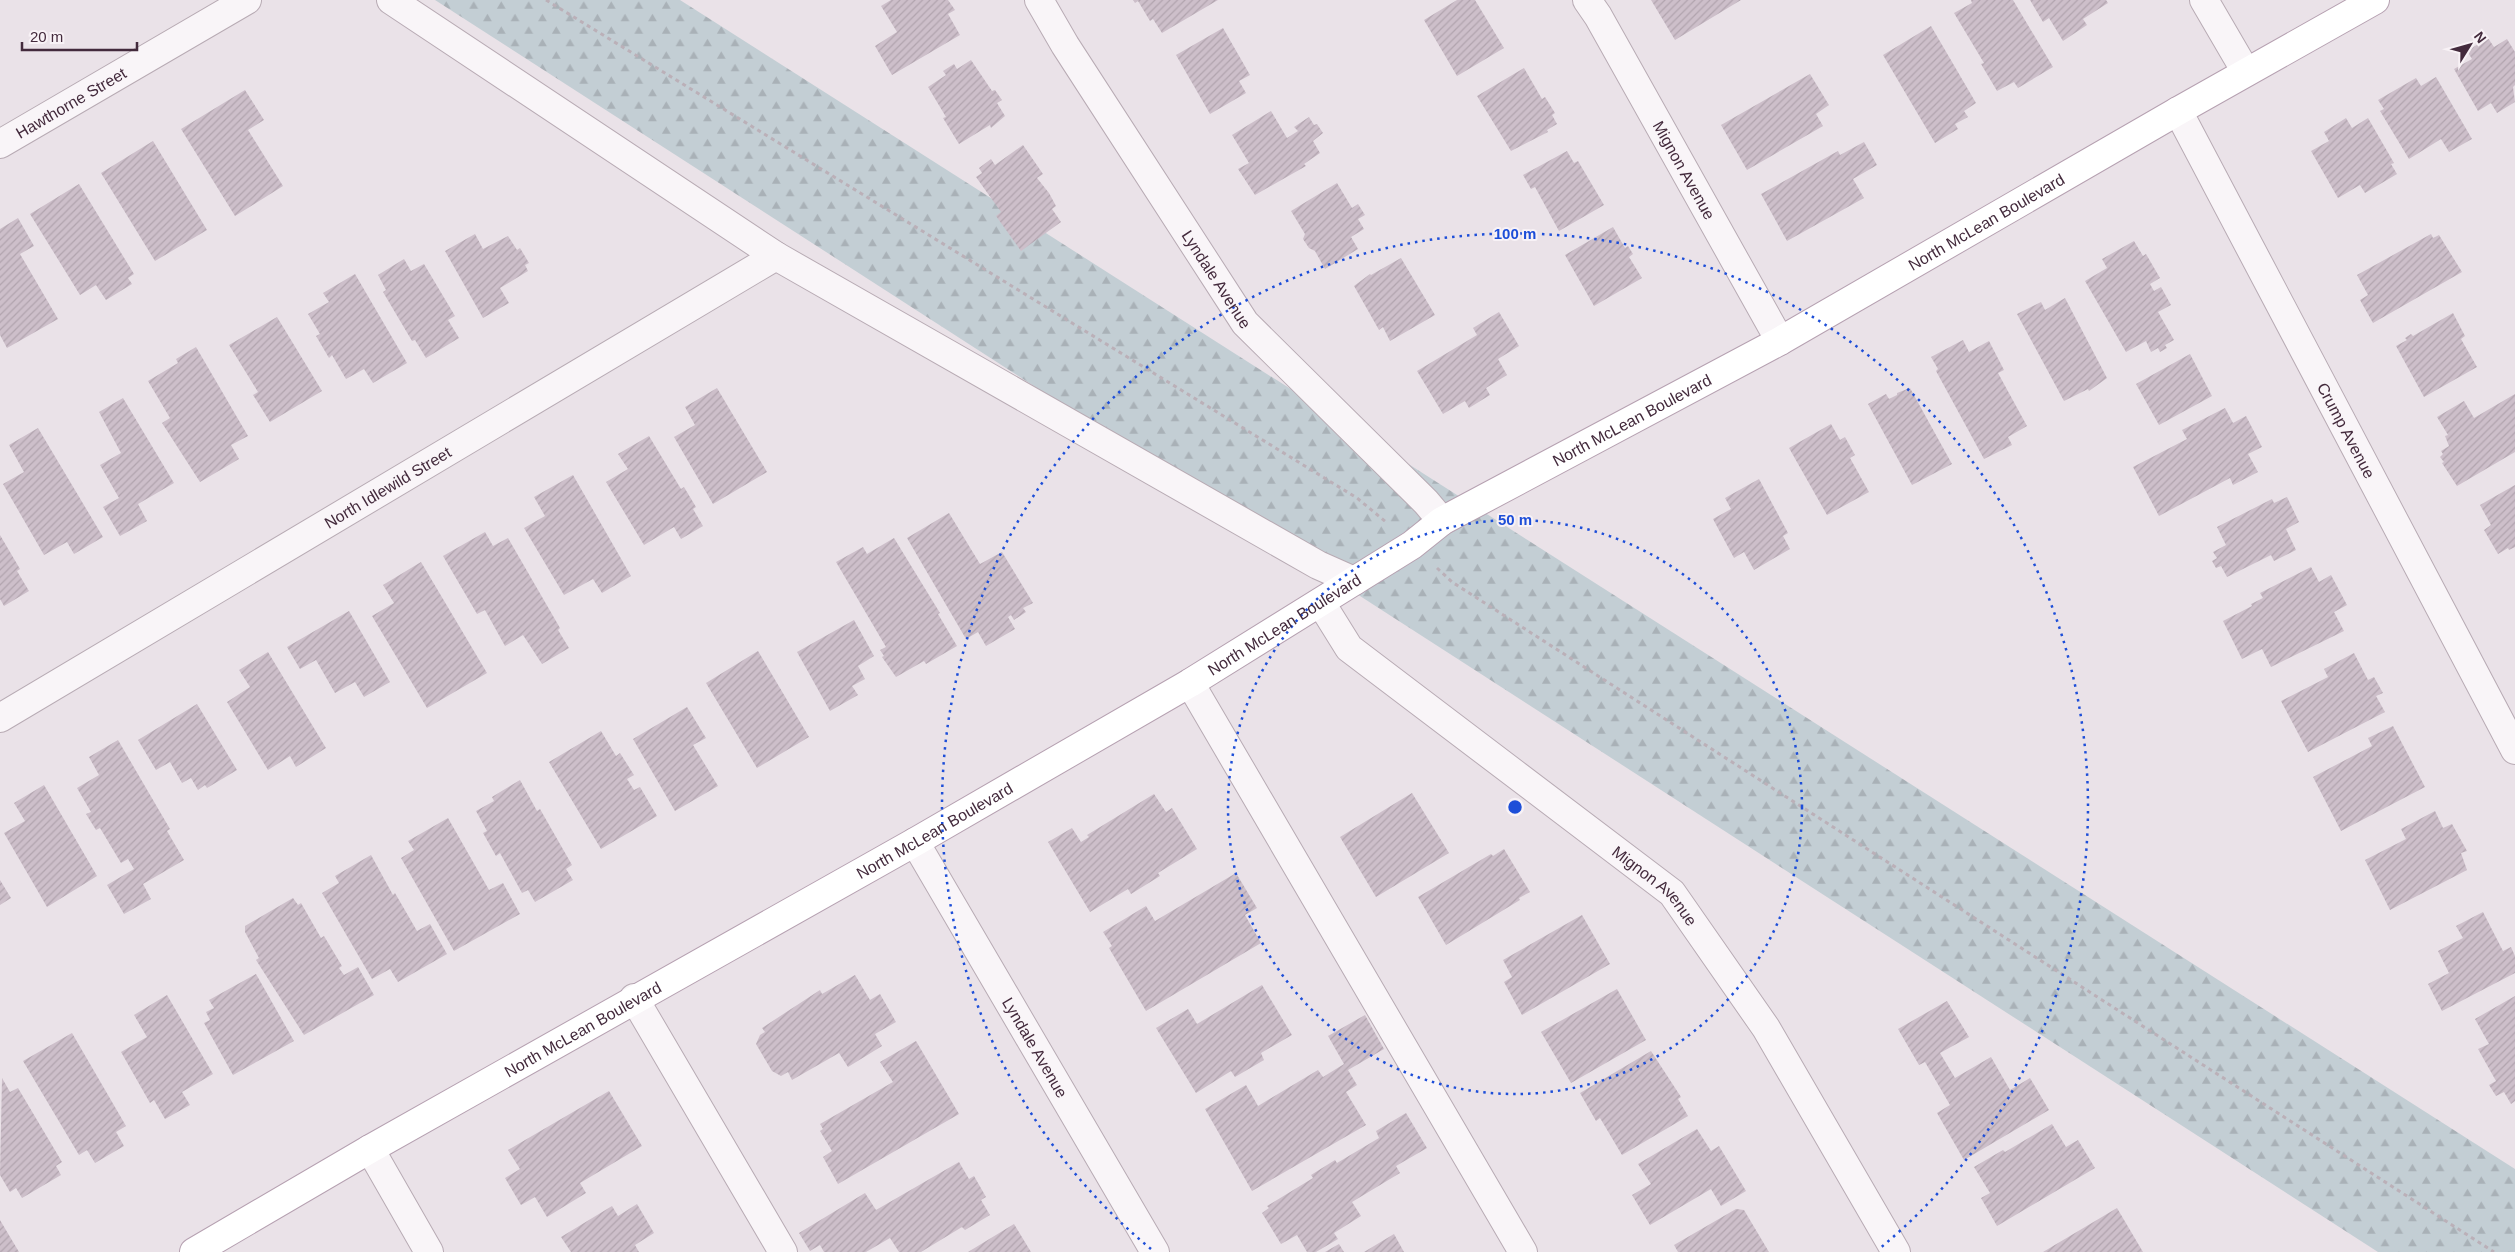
<svg xmlns="http://www.w3.org/2000/svg" width="2515" height="1252" viewBox="0 0 2515 1252" font-family="Helvetica,sans-serif">
	<defs>
		<pattern id="forest-firs" width="22" height="20" patternUnits="userSpaceOnUse" patternTransform="scale(1.25)"><rect width="22" height="20" fill="#c3ced4"/><path d="M5 1l3.5 6h-7zM16 11l3.5 6h-7z" fill="#a9b1b7"/></pattern>
		<pattern id="building-hatch" width="6" height="6" patternUnits="userSpaceOnUse" patternTransform="scale(1.25)"><rect width="6" height="6" fill="#cdbfca"/><path d="M-1 1l2-2M0 6l6-6M5 7l2-2" fill="none" stroke="#b1a4ae"/></pattern>
	</defs>
	<rect width="100%" height="100%" fill="#eae2e8"/>
	<path fill="url(#forest-firs)" d="M435 0H680L2515 1169V1252H2378Z"/>
	<path fill="url(#building-hatch)" d="M891 0H948L955 10 948 14 960 35 892 75 875 46 897 32 881 6Z
		M1133 0H1218L1162 33 1153 19 1150 21 1138 1 1135 3Z
		M1457 0H1475L1504 48 1457 76 1424 20Z
		M1651 0H1741L1675 40Z
		M1971 0H2013L2053 67 2018 88 2014 82 1997 91 1981 64 1984 63 1954 13 1972 3Z
		M2030 0H2106L2108 3 2083 19 2087 25 2063 41 2049 18 2043 22Z
		M1931 26 1976 103 1964 111 1968 117 1955 124 1958 129 1935 143 1883 55Z
		M1223 28 1250 75 1239 81 1246 93 1210 114 1176 55Z
		M2488 38 2494 47 2507 39 2515 52V85L2513 87 2515 102 2497 113 2491 103 2478 111 2454 69 2472 59 2467 51Z
		M971 60 992 91 995 90 1002 100 997 103 1005 116 991 128 990 125 959 144 943 118 946 117 928 87 946 75 943 71 954 64 957 69Z
		M1524 68 1542 99 1545 97 1555 113 1552 115 1557 124 1547 130 1548 132 1511 151 1477 96Z
		M1810 74 1829 105 1816 114 1823 126 1747 170 1721 125Z
		M2436 77 2472 139 2449 152 2441 139 2409 159 2380 111 2384 109 2378 100 2416 78 2421 86Z
		M245 90 264 120 248 130 283 186 235 216 181 129Z
		M1271 111 1287 138 1298 131 1294 127 1309 117 1314 125 1317 124 1323 133 1313 141 1320 153 1304 164 1306 166 1255 195 1238 169 1249 163 1232 135Z
		M2346 118 2352 128 2368 118 2394 163 2391 164 2397 174 2365 193 2360 185 2338 198 2311 151 2329 141 2324 132Z
		M153 141 207 230 155 261 101 173Z
		M1864 142 1877 165 1853 179 1864 198 1787 241 1761 194 1838 151 1840 155Z
		M1023 145 1043 174 1037 178 1049 193 1056 206 1052 209 1061 222 1021 251 996 216 1001 212 976 177 982 173 979 168 991 159 995 165Z
		M1567 151 1574 163 1578 161 1604 205 1559 231 1535 187 1531 189 1523 175Z
		M1337 183 1352 208 1358 204 1365 215 1358 219 1364 229 1351 237 1358 249 1325 269 1315 251 1309 248 1303 239 1305 234 1291 211Z
		M79 184 134 274 128 278 132 284 106 300 96 285 80 295 30 214Z
		M18 218 34 246 20 254 58 319 7 348 0 335V229Z
		M1613 227 1625 248 1628 246 1633 254 1629 257 1642 278 1594 306 1565 255Z
		M475 234 483 249 508 236 517 250 520 248 529 263 525 265 528 271 500 288 509 303 483 318 445 251Z
		M2431 234 2433 238 2439 235 2462 272 2373 323 2360 300 2368 295 2357 275Z
		M2134 241 2143 256 2146 254 2160 278 2150 284 2154 291 2161 287 2171 305 2158 312 2174 340 2165 345 2167 348 2160 352 2158 348 2151 352 2146 341 2126 352 2085 281 2107 268 2102 259Z
		M1401 258 1435 315 1390 341 1383 327 1379 330 1354 286 1370 274 1371 275Z
		M404 259 411 271 424 264 455 316 448 320 459 338 426 358 415 340 412 341 383 292 386 290 378 275Z
		M355 274 407 363 373 383 364 369 346 379 332 355 329 358 316 336 320 334 308 314 329 302 323 293Z
		M2065 298 2107 378 2089 391 2088 389 2064 401 2017 314 2041 302 2045 310Z
		M1499 312 1519 346 1498 359 1507 375 1486 388 1490 395 1469 408 1465 401 1443 414 1417 371 1477 335 1473 328Z
		M2453 313 2465 336 2461 339 2477 367 2424 397 2396 346 2407 340 2405 338 2411 334 2413 336Z
		M277 317 322 391 270 422 253 395 258 392 229 345Z
		M1963 340 1969 352 1989 341 2004 370 1998 373 2027 426 2008 437 2012 445 1984 459 1936 371 1938 369 1931 357Z
		M196 347 248 436 231 445 239 459 200 482 162 423 170 418 148 381 178 363 176 359Z
		M2190 354 2212 396 2159 425 2136 384Z
		M717 388 767 472 713 504 674 437 695 425 685 407Z
		M1910 388 1952 464 1912 485 1868 404 1886 394 1889 399 1897 395V393Z
		M2515 394V452L2457 486 2442 463 2444 462 2440 457 2443 454 2441 451 2449 446 2445 436 2448 435 2437 417 2464 401 2474 418Z
		M123 398 174 483 138 504 147 521 120 536 103 507 119 498 100 465 121 453 99 412Z
		M2225 408 2233 423 2246 416 2262 447 2248 454 2258 472 2233 485 2230 478 2159 516 2133 467 2187 439 2182 430Z
		M1831 424 1840 440 1845 437 1855 455 1850 458 1869 492 1827 515 1789 448Z
		M38 428 103 537 74 554 67 542 44 555 3 484 24 472 9 445Z
		M649 436 681 489 684 487 696 507 693 509 703 526 681 539 674 527 644 545 606 482 628 469 618 454Z
		M573 475 631 576 602 593 593 579 564 595 524 528 545 516 534 497Z
		M1759 479 1788 533 1783 536 1790 549 1754 570 1744 552 1734 558 1713 519 1731 509 1725 498Z
		M2515 485V547L2509 550 2508 548 2498 554 2484 530 2491 525 2480 505Z
		M2287 497 2299 522 2286 529 2296 550 2274 561 2271 555 2227 577 2221 566 2216 568 2212 561 2217 558 2213 552 2226 545 2217 527 2272 499 2274 503Z
		M949 513 980 564 1002 552 1033 603 1023 608 1026 612 1014 620 1011 615 1008 617 1015 629 986 646 978 632 966 639 907 538Z
		M485 532 493 546 508 538 560 628 558 630 569 648 542 664 523 635 505 646 485 610 477 614 443 556Z
		M0 535 20 569 17 571 29 591 4 606 0 599Z
		M894 538 940 613 938 614 957 646 926 664 924 661 896 677 882 657 884 656 880 650 886 647 836 562 863 547 867 554Z
		M421 562 487 673 427 708 372 616 394 603 383 585Z
		M2311 567 2319 582 2331 575 2347 605 2334 612 2344 631 2271 667 2262 649 2242 659 2223 621 2252 606 2251 604 2263 598 2260 593Z
		M349 611 390 682 364 697 355 682 335 693 316 660 300 669 287 647Z
		M854 620 874 656 858 666 865 679 852 686 858 695 830 711 797 652Z
		M758 651 809 737 757 768 706 683Z
		M268 652 326 748 296 767 290 756 268 770 227 702 250 687 239 670Z
		M2354 653 2368 680 2374 677 2383 693 2376 696 2385 712 2308 752 2281 701 2328 677 2324 669Z
		M197 704 237 770 207 788 205 785 198 790 191 778 182 783 170 762 156 770 138 740Z
		M687 707 706 738 693 745 718 786 675 811 633 739Z
		M2393 726 2425 787 2341 831 2313 777 2372 746 2368 738Z
		M601 731 616 756 620 753 634 775 627 779 634 790 640 787 657 816 601 849 549 762Z
		M118 740 170 829 167 831 184 860 143 884 151 899 124 914 107 885 134 869 128 859 121 863 100 828 96 830 86 814 91 812 77 788 99 775 89 757Z
		M520 780 537 811 540 809 572 865 566 869 573 880 535 902 528 890 522 893 500 853 496 856 483 833 487 831 476 811 494 801 492 797Z
		M44 785 97 876 47 907 4 833 25 821 14 803Z
		M1412 793 1449 853 1376 897 1340 837Z
		M1154 794 1166 812 1172 808 1197 849 1158 873 1160 876 1131 894 1128 889 1090 912 1048 842 1072 828 1081 842 1089 837 1087 835Z
		M2435 811 2443 828 2452 824 2467 851 2461 853 2467 870 2390 910 2365 860 2406 839 2401 829Z
		M448 818 489 890 503 883 520 914 454 951 401 858 414 850 408 841Z
		M1504 849 1530 892 1519 898 1520 900 1446 945 1418 897 1491 854 1493 856Z
		M371 855 393 895 395 893 417 931 430 924 447 954 398 982 390 969 372 979 322 893 339 883 335 876Z
		M1236 873 1257 908 1245 915 1261 943 1146 1011 1109 948 1112 946 1103 932 1146 906 1155 921Z
		M0 880 11 898 0 905Z
		M293 898 298 905 301 903 321 938 324 936 342 966 339 968 344 975 358 967 374 995 304 1035 256 960 259 958 245 932V926Z
		M2483 912 2503 951 2511 947 2515 956V973L2442 1011 2428 984 2449 973 2438 951 2463 938 2456 926Z
		M1582 915 1610 964 1522 1015 1504 982 1512 977 1503 960Z
		M256 974 294 1041 233 1075 204 1023 210 1020 206 1012 214 1008 209 1000Z
		M855 975 870 1000 880 994 896 1022 875 1034 882 1046 848 1067 839 1053 792 1080 788 1072 781 1076 772 1071 756 1044 760 1035 765 1032 762 1028 820 990 822 994Z
		M1262 985 1292 1035 1261 1053 1264 1060 1235 1077 1231 1071 1196 1093 1156 1028 1188 1009 1197 1024Z
		M1617 989 1646 1040 1571 1083 1541 1032Z
		M167 995 213 1074 182 1092 190 1105 165 1119 154 1100 150 1103 121 1052 147 1037 134 1015Z
		M2515 996V1101L2511 1104 2504 1092 2496 1096 2489 1085 2496 1081 2478 1049 2489 1044 2475 1019Z
		M1947 1001 1969 1037 1940 1053 1955 1078 1991 1057 2010 1090 2030 1078 2049 1110 1964 1160 1937 1113 1950 1105 1925 1062 1919 1065 1898 1029Z
		M1365 1015 1384 1049 1348 1070 1357 1085 1346 1092 1366 1125 1252 1191 1205 1109 1246 1085 1258 1106 1318 1070 1323 1077 1344 1064 1328 1036Z
		M72 1033 126 1126 116 1132 124 1146 95 1163 87 1150 79 1155 23 1061Z
		M916 1041 959 1114 838 1184 823 1157 832 1151 820 1131 823 1129 820 1124 893 1082 880 1062Z
		M1651 1051 1681 1097 1678 1099 1688 1116 1622 1155 1600 1118 1596 1121 1580 1093Z
		M2 1078 10 1092 18 1088 62 1162 56 1166 61 1175 22 1198 16 1188 10 1192 0 1175Z
		M609 1091 642 1146 580 1183 586 1193 547 1217 535 1197 521 1205 505 1178 520 1169 508 1150Z
		M1406 1113 1427 1148 1396 1166 1400 1173 1352 1202 1361 1216 1334 1233 1338 1239 1316 1252H1307L1297 1235 1281 1244 1262 1213 1269 1208 1267 1206 1313 1178 1311 1175 1335 1160 1337 1163 1379 1138 1376 1131Z
		M2052 1124 2066 1147 2078 1140 2095 1168 1997 1226 1981 1198 1990 1193 1974 1167 2003 1150 2005 1152Z
		M1697 1129 1711 1151 1719 1146 1746 1191 1721 1206 1711 1189 1650 1225 1632 1195 1651 1184 1638 1164Z
		M959 1162 969 1179 974 1176 986 1197 981 1200 990 1215 965 1230 962 1227 921 1252H899L890 1238 866 1252H824L820 1245 810 1251 799 1233 865 1193 876 1210Z
		M637 1204 654 1233 635 1245 639 1252H571L561 1237 612 1206 618 1216Z
		M2117 1208 2143 1252H2043Z
		M1736 1209 1744 1210 1769 1252H1678L1674 1245Z
		M0 1220 19 1252H0Z
		M1014 1224 1031 1252H968Z
		M1394 1234 1404 1252H1364Z
		M1339 1244 1344 1252H1325Z"/>
	<g fill="none" stroke-linecap="round" stroke-linejoin="round">
		<defs>
			<g id="minor">
				<path d="M391 0 776 256 1318 565 1354 581"/>
				<path id="s1" d="M1039 0 1065 45 1245 323 1426 502 1442 521"/>
				<path id="s2" d="M1587 0 1598 16 1780 341"/>
				<path d="M2204 0 2246 72"/>
				<path id="s3" d="M2178 111 2515 750"/>
				<path id="s4" d="M0 144 247 0"/>
				<path id="s5" d="M1321 603 1349 648 1672 893 1766 1028 1896 1252"/>
				<path d="M1190 683 1523 1252"/>
				<path id="s6" d="M0 718 776 256"/>
				<path id="s7" d="M915 842 1155 1252"/>
				<path d="M634 998 783 1252"/>
				<path d="M370 1149 429 1252"/>
			</g>
			<g id="major">
				<path id="s8" d="M194 1252 370 1149 915 842 1190 683 1412 545 1442 521 1780 341 2178 111 2375 0"/>
			</g>
		</defs>
		<use href="#minor" stroke="#b8abb4" stroke-width="30"/>
		<use href="#major" stroke="#b6a1b1" stroke-width="30"/>
		<path stroke="#bbb0b8" stroke-width="3" stroke-dasharray="4 4" stroke-linecap="butt" d="M546 0 1357 498 1386 522
			M1437 568 1452 582 2494 1252"/>
		<use href="#minor" stroke="#f9f5f8" stroke-width="28"/>
		<use href="#major" stroke="#fff" stroke-width="28"/>
	</g>
	<g fill="none" stroke="#1d4ed8" stroke-width="2.5" stroke-dasharray="2.5 5">
		<circle cx="1515" cy="807" r="287"/>
		<path d="M1151 1249A573 573 0 1 1 1879 1249"/>
	</g>
	<g text-anchor="middle" stroke-width="4" stroke-linejoin="round" paint-order="stroke">
		<g font-size="16" fill="#432a3c" stroke="#f8f2f6">
			<text dy="6" stroke="none"><textPath href="#s4" startOffset="82">Hawthorne Street</textPath></text>
			<text dy="6" stroke="none"><textPath href="#s2" startOffset="196">Mignon Avenue</textPath></text>
			<text dy="6" stroke="none"><textPath href="#s8" startOffset="2068">North McLean Boulevard</textPath></text>
			<text dy="6" stroke="none"><textPath href="#s1" startOffset="331">Lyndale Avenue</textPath></text>
			<text dy="6" stroke="none"><textPath href="#s8" startOffset="1662">North McLean Boulevard</textPath></text>
			<text dy="6" stroke="none"><textPath href="#s3" startOffset="361">Crump Avenue</textPath></text>
			<text dy="6" stroke="none"><textPath href="#s6" startOffset="451">North Idlewild Street</textPath></text>
			<text dy="6" stroke="none"><textPath href="#s8" startOffset="1258">North McLean Boulevard</textPath></text>
			<text dy="6" stroke="none"><textPath href="#s8" startOffset="852">North McLean Boulevard</textPath></text>
			<text dy="6" stroke="none"><textPath href="#s5" startOffset="441">Mignon Avenue</textPath></text>
			<text dy="6" stroke="none"><textPath href="#s8" startOffset="448">North McLean Boulevard</textPath></text>
			<text dy="6" stroke="none"><textPath href="#s7" startOffset="238">Lyndale Avenue</textPath></text>
		</g>
	</g>
	<circle cx="1515" cy="807" r="8" fill="#1d4ed8" stroke="#f8f2f6" stroke-width="2.5"/>
	<g font-size="15" text-anchor="middle" font-weight="bold" fill="#1d4ed8" stroke="#f8f2f6" stroke-width="4" stroke-linejoin="round" paint-order="stroke">
		<text x="1515" y="239">100 m</text>
		<text x="1515" y="525">50 m</text>
	</g>
	<g transform="translate(2470 45) rotate(53)" stroke="#f8f2f6" stroke-width="4" paint-order="stroke">
	<path d="M0-4L9 19L0 12L-9 19Z" fill="#432a3c"/>
	<text y="-8" font-size="14" font-weight="bold" text-anchor="middle" fill="#432a3c">N</text>
	</g>
	<path d="M22 42v8h115v-8" fill="none" stroke="#432a3c" stroke-width="2.5"/>
	<text x="30" y="42" font-size="15" fill="#432a3c" stroke="#f8f2f6" stroke-width="4" paint-order="stroke">20 m</text>
</svg>
